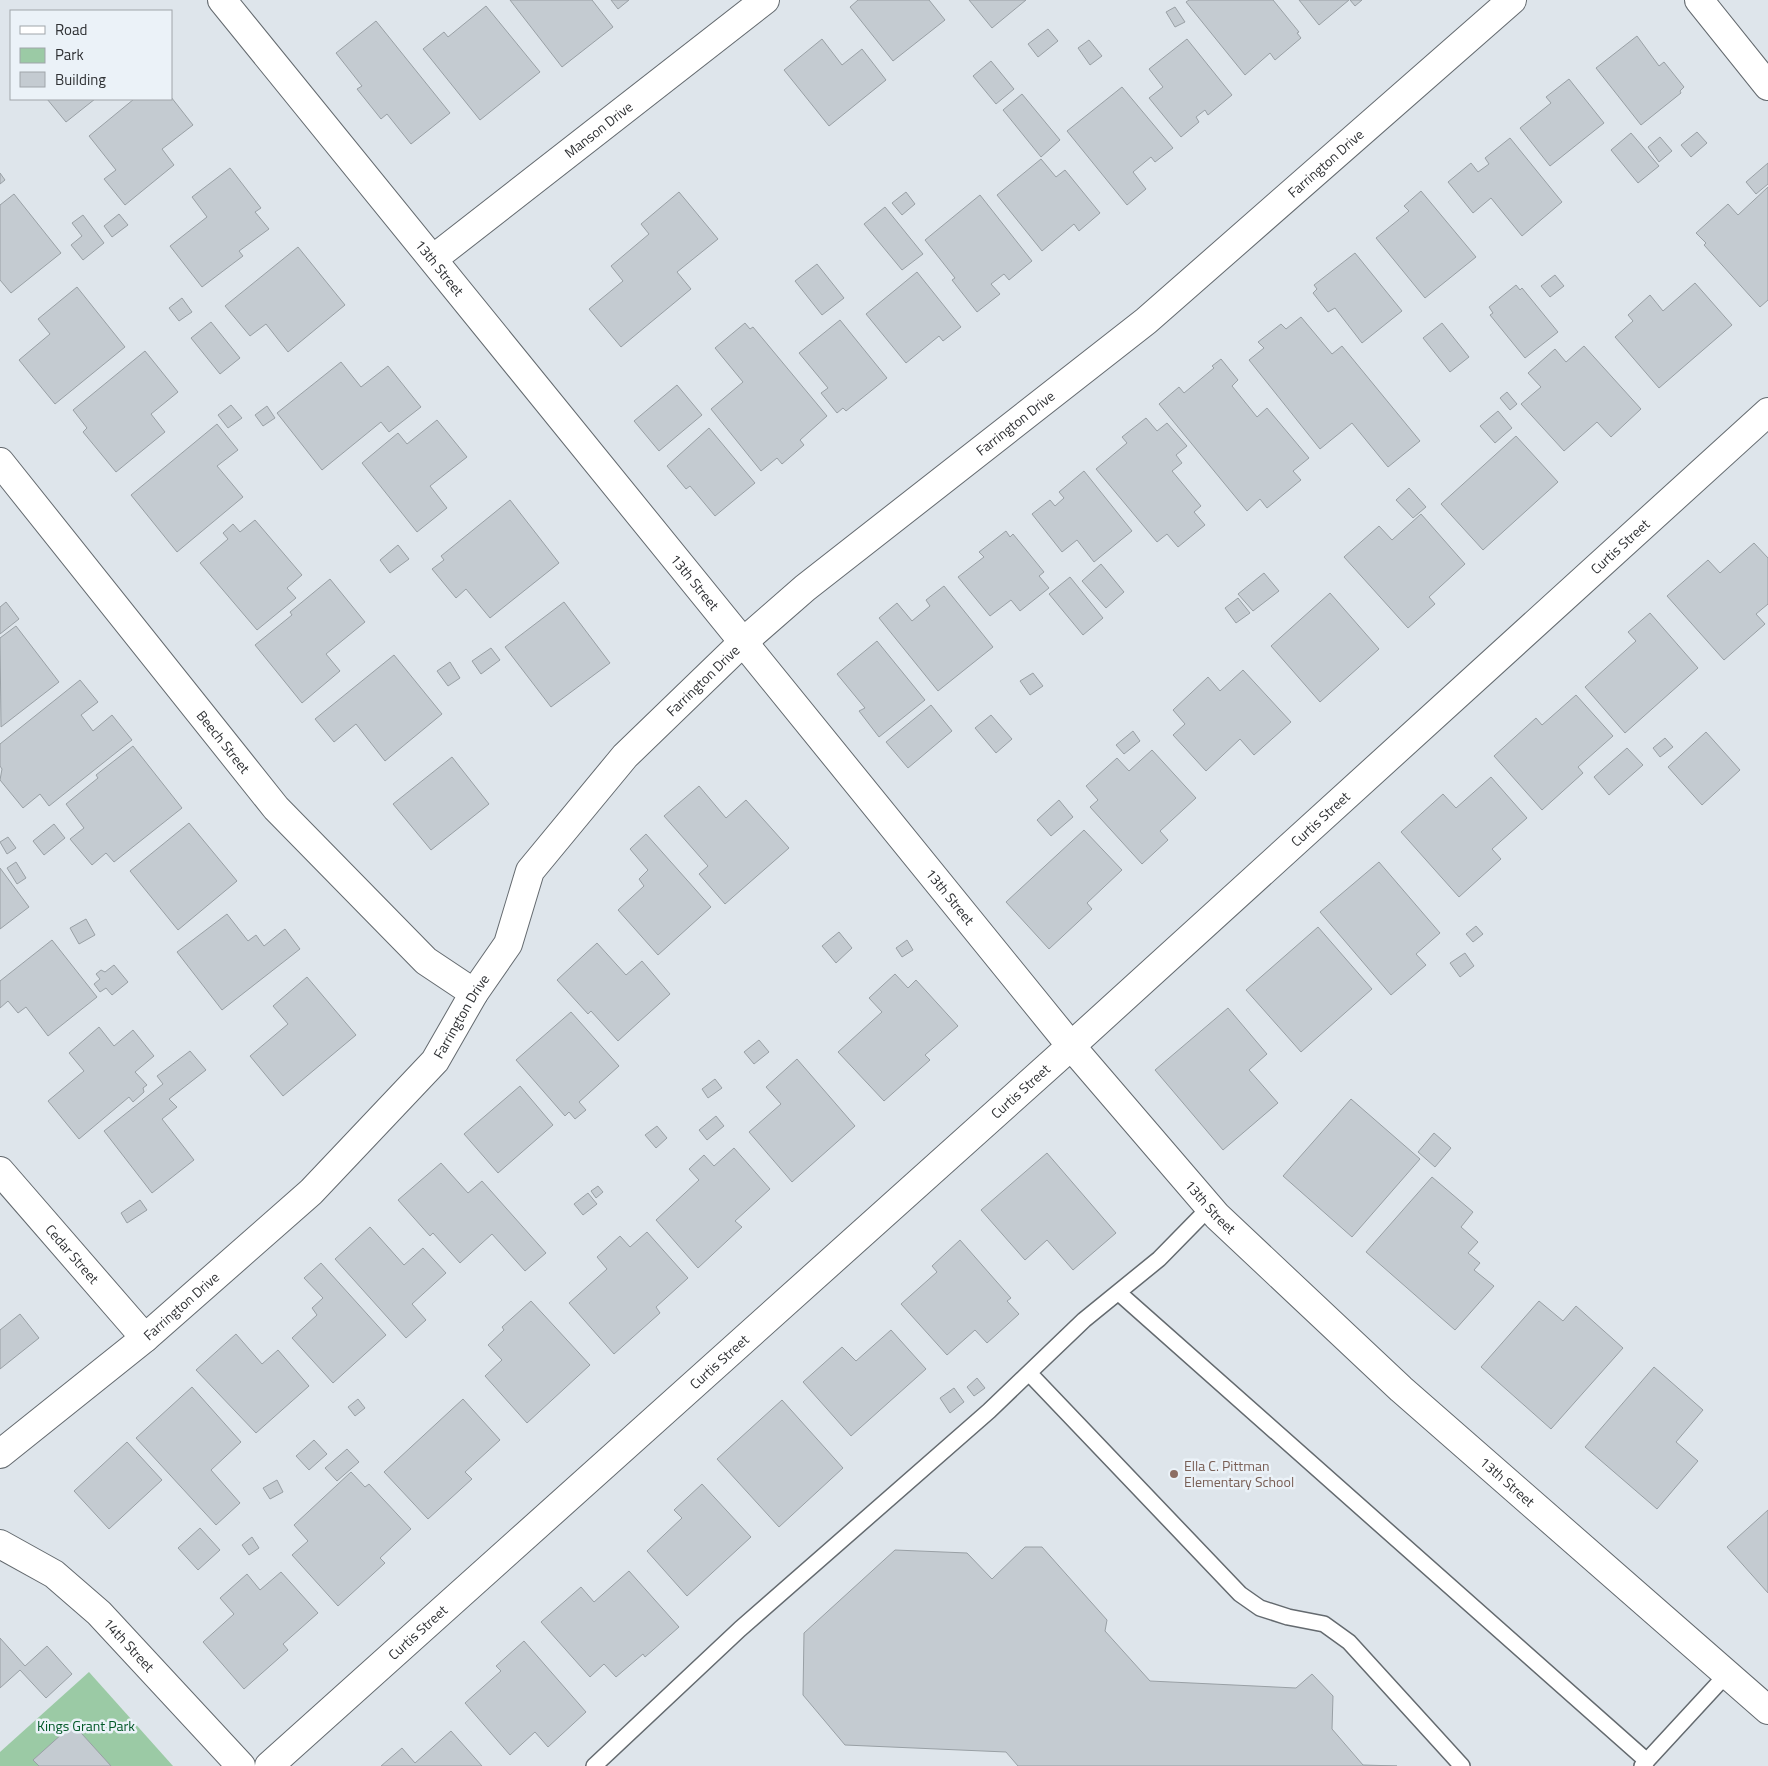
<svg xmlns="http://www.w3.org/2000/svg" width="1768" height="1766" viewBox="0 0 1768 1766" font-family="'Titillium Web',sans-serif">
	<rect width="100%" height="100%" fill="#dee5eb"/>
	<path fill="#9bcaa5" d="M89 1672 173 1766H0V1752Z"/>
	<path fill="#c4cbd1" stroke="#99a0a5" d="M510 0H592L613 27 562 67Z
		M611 0H629L618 9Z
		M858 0H929L945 20 893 61 850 7Z
		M969 0H1026L992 28Z
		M1189 0H1273L1299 32 1297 33 1301 38 1275 60 1270 53 1245 75 1186 2Z
		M1299 0H1349L1319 25Z
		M1350 0H1362L1355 6Z
		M486 6 540 72 480 120 423 49 444 32 448 37Z
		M1175 7 1185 22 1175 27 1166 12Z
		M376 21 450 113 411 144 387 114 381 119 357 89 362 86 336 53Z
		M1048 29 1058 41 1038 57 1028 44Z
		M1637 36 1659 66 1664 62 1684 87 1680 91 1681 93 1641 125 1596 68Z
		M822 39 842 65 862 49 886 80 829 126 784 70Z
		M1187 39 1232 95 1208 115 1205 110 1196 117 1199 122 1181 137 1149 98 1163 87 1149 69Z
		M1089 40 1102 56 1090 65 1078 48Z
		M991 61 1014 89 996 104 973 76Z
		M1569 79 1604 123 1550 166 1520 128 1551 103 1546 97Z
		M1122 87 1173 148 1155 162 1151 157 1133 172 1146 189 1127 205 1067 131Z
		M1022 94 1060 140 1041 157 1003 110Z
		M171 97 193 125 162 149 174 165 125 205 104 179 116 170 89 136 134 99Z
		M47 99H95L66 122Z
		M1697 132 1707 143 1691 157 1681 145Z
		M1631 133 1659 166 1638 183 1611 150Z
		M1660 137 1672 151 1659 162 1648 147Z
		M1510 138 1562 202 1522 236 1491 198 1473 213 1448 182 1471 163 1478 172 1489 164 1485 158Z
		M1041 159 1056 177 1065 170 1100 213 1079 231 1074 224 1042 251 997 195Z
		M1768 163V184L1756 194 1746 182Z
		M230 168 261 208 255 212 269 229 239 251 243 256 202 287 170 246 207 217 192 197Z
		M0 173 5 180 0 184Z
		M1768 187V300L1760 307 1704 245 1706 243 1696 233 1728 204 1738 215Z
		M1421 191 1476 257 1425 298 1376 238 1409 211 1404 206Z
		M679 192 718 239 677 272 691 289 621 347 589 309 623 281 611 266 649 234 641 224Z
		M906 192 915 204 902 215 892 203Z
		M14 194 61 253 11 293 0 280V205Z
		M980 195 1032 261 1009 280 1004 274 991 284 1000 294 977 312 952 280 955 278 925 240Z
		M885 207 923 254 902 270 864 224Z
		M119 214 128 225 112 237 104 226Z
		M83 215 104 243 83 260 71 245 82 236 72 223Z
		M298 247 345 305 288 352 266 324 250 336 225 306Z
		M1355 253 1402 311 1362 343 1335 308 1328 312 1313 293 1317 289 1314 285Z
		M817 264 844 298 822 315 795 281Z
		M917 272 961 327 943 341 939 336 906 363 866 314Z
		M1555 275 1564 286 1550 297 1541 286Z
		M1695 283 1732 325 1659 388 1615 337 1633 321 1628 315 1650 295 1663 311Z
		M1516 285 1520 290 1522 288 1558 332 1525 358 1490 315 1493 313 1489 307Z
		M77 287 125 347 55 404 19 360 50 334 38 319Z
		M182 298 192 312 179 321 169 308Z
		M1301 317 1332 354 1342 346 1420 441 1388 467 1352 423 1320 449 1249 360 1264 348 1258 342 1281 324 1286 329Z
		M840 320 887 378 846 411 843 408 837 413 821 393 828 388 799 353Z
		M211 322 240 358 220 374 191 338Z
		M745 323 750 329 753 327 827 416 800 440 804 445 782 464 777 458 761 471 711 409 743 382 715 348Z
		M1442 323 1469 357 1450 372 1423 338Z
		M1584 346 1641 409 1611 437 1597 422 1564 451 1521 404 1541 387 1528 373 1555 349 1566 362Z
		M145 351 178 392 151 414 165 432 116 472 83 432 87 428 73 410Z
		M1221 359 1238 380 1232 386 1257 417 1267 408 1309 458 1293 471 1301 480 1267 508 1260 499 1247 511 1159 404 1179 387 1184 393 1214 368 1212 366Z
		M341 362 361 387 388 366 421 407 389 432 381 422 322 470 277 413Z
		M677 385 702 415 659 451 634 421Z
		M1507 392 1517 404 1510 410 1500 398Z
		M231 405 242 418 228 428 218 415Z
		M267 406 275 418 263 426 255 415Z
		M1498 411 1512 428 1495 443 1480 426Z
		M1146 418 1157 431 1167 423 1187 446 1176 455 1182 463 1172 471 1201 506 1194 512 1205 525 1178 547 1167 534 1157 542 1096 469 1127 443 1122 437Z
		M437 420 467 457 430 486 447 508 417 532 362 463 398 433 407 444Z
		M217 424 238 450 217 466 243 497 177 552 131 495Z
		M709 428 755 483 715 516 690 486 686 489 667 466Z
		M1516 436 1558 482 1483 550 1441 504Z
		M1084 471 1132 531 1094 562 1077 540 1062 552 1032 514 1050 500 1055 506 1064 498 1059 492Z
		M1409 488 1426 507 1413 518 1396 500Z
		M510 500 559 563 490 618 466 589 456 598 432 569 444 560 441 556Z
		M1421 514 1465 564 1429 597 1435 604 1408 628 1344 557 1379 526 1392 540Z
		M255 520 302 575 287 588 296 598 257 630 200 563 228 539 223 533 233 524 240 532Z
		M1006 531 1010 537 1013 534 1044 572 1039 576 1049 588 1020 611 1011 600 990 616 958 577 984 557 979 552Z
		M1754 543 1768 558V604L1756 614 1765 624 1724 660 1667 596 1708 560 1720 573Z
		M398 545 409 559 390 573 380 560Z
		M1101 564 1124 592 1106 608 1082 581Z
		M1264 573 1279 591 1253 611 1238 594Z
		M1070 577 1103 618 1083 635 1049 594Z
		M330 579 365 622 326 654 340 671 302 703 255 645 292 615 290 612Z
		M944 586 993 647 938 691 879 618 897 603 912 621 930 606 926 600Z
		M1330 593 1379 649 1320 702 1271 646Z
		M1238 598 1250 613 1236 623 1225 608Z
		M6 602 19 619 0 634V607Z
		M564 602 610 663 551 707 505 647Z
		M1650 613 1698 668 1625 733 1585 687 1636 641 1628 632Z
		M16 626 59 682 1 727 0 638Z
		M877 641 925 700 879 737 859 711 865 708 837 674Z
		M491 648 500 660 481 674 472 661Z
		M394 655 442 714 385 761 356 724 334 742 315 719Z
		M450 662 460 678 448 686 437 671Z
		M1243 670 1291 722 1254 755 1240 739 1206 771 1173 735 1185 724 1173 710 1208 677 1220 691Z
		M1033 673 1043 686 1030 695 1020 681Z
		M80 680 98 702 81 715 93 731 112 715 132 740 49 806 40 794 23 808 0 780 2 769 0 766V744Z
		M1576 695 1613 736 1578 767 1583 773 1542 810 1494 756 1536 718 1542 725Z
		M931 705 952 731 908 768 886 742Z
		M991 715 1012 739 996 753 975 728Z
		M1133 731 1140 741 1124 754 1116 745Z
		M1706 732 1740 770 1702 805 1668 767Z
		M1665 738 1673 747 1660 757 1653 748Z
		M133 746 182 808 114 862 106 853 92 865 70 839 84 828 66 804 98 778 96 775Z
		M1627 748 1643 765 1609 795 1594 777Z
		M1152 750 1196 798 1160 831 1168 840 1142 864 1090 807 1098 800 1086 786 1117 758 1129 771Z
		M452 757 489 804 431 850 393 804Z
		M1491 777 1527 818 1492 849 1501 859 1459 897 1401 832 1443 794 1456 808Z
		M699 786 726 818 746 800 789 848 725 904 699 874 708 866 664 816Z
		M1059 800 1073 817 1051 836 1037 820Z
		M189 823 237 881 178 930 130 871Z
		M54 824 65 838 44 855 33 841Z
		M1084 830 1122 870 1087 903 1092 909 1049 949 1006 902Z
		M646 834 711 907 658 955 618 910 644 886 639 879 648 870 630 849Z
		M8 837 16 848 7 854 0 842Z
		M16 862 26 878 17 884 7 868Z
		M1379 862 1440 933 1416 954 1426 965 1391 995 1320 912Z
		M0 868 29 907 0 929Z
		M227 914 248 941 256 935 264 946 285 929 300 949 222 1010 177 952Z
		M86 919 95 935 79 944 70 928Z
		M1476 926 1483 934 1473 942 1466 934Z
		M1318 927 1372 989 1301 1052 1246 990Z
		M839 932 852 948 836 963 822 946Z
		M52 940 97 997 48 1036 26 1007 18 1013 8 1001 0 1008V981Z
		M907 940 913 950 902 957 896 948Z
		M597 943 626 975 642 961 670 994 618 1041 591 1011 588 1014 557 980Z
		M1465 953 1474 966 1460 977 1450 963Z
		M114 965 128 982 112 995 106 988 100 992 94 984 100 979 96 974 101 970 105 972Z
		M895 974 908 988 916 980 958 1026 925 1055 930 1060 884 1101 838 1052 882 1012 869 998Z
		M307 977 356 1035 283 1096 250 1056 288 1024 273 1006Z
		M1228 1008 1267 1054 1249 1070 1278 1103 1223 1150 1155 1070Z
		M571 1012 619 1066 579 1102 586 1110 575 1119 569 1112 565 1116 516 1060Z
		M99 1027 114 1046 133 1030 154 1056 135 1072 147 1085 143 1088 144 1092 133 1102 129 1097 79 1139 48 1101 84 1071 69 1053Z
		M759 1040 769 1052 754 1064 744 1052Z
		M190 1051 206 1070 169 1099 177 1107 162 1119 194 1160 152 1193 104 1131 163 1084 157 1076Z
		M797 1059 855 1126 792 1182 749 1132 781 1104 766 1087Z
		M715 1079 722 1088 708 1098 702 1089Z
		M520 1086 553 1125 498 1173 464 1134Z
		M1351 1099 1420 1159 1352 1237 1283 1176Z
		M716 1116 724 1126 707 1140 699 1130Z
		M657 1126 667 1138 656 1148 645 1135Z
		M1434 1133 1451 1148 1435 1167 1418 1152Z
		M734 1148 770 1189 735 1221 742 1227 698 1268 656 1220 699 1180 689 1169 704 1155 714 1166Z
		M1047 1153 1116 1233 1073 1270 1047 1240 1025 1260 981 1210Z
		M441 1163 468 1193 482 1181 546 1253 525 1271 492 1234 460 1263 433 1233 430 1236 398 1200Z
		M1432 1177 1473 1212 1461 1227 1478 1242 1468 1253 1480 1263 1474 1270 1494 1286 1455 1330 1366 1252Z
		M598 1186 603 1192 596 1198 591 1191Z
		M588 1193 597 1204 583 1215 574 1204Z
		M140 1200 147 1210 127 1223 121 1213Z
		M370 1227 404 1265 423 1248 446 1273 412 1304 426 1320 406 1338 335 1259Z
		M647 1232 688 1278 656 1307 660 1313 614 1354 569 1303 607 1269 597 1257 620 1236 630 1247Z
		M960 1240 1011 1298 1007 1301 1019 1314 987 1343 975 1330 947 1355 901 1304 937 1272 932 1266Z
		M321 1263 386 1335 333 1383 292 1338 317 1315 312 1308 323 1298 304 1278Z
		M531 1301 590 1365 527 1423 485 1376 502 1360 488 1345 504 1330 502 1327Z
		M1539 1301 1563 1321 1576 1306 1623 1348 1551 1429 1481 1367Z
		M20 1314 39 1338 0 1369V1330Z
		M891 1330 926 1369 851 1436 803 1382 842 1347 856 1361Z
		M236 1334 262 1364 278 1350 309 1386 256 1433 196 1370Z
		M1654 1367 1703 1410 1676 1442 1698 1461 1657 1509 1585 1447Z
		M977 1378 985 1388 974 1396 967 1387Z
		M192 1387 241 1442 211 1470 240 1503 216 1525 136 1438Z
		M954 1388 964 1402 950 1413 940 1398Z
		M358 1399 365 1408 355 1416 348 1407Z
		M463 1399 500 1440 465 1472 472 1479 428 1519 384 1472Z
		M782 1400 843 1468 779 1527 717 1459Z
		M314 1440 327 1454 309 1470 296 1456Z
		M127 1442 162 1480 109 1529 74 1491Z
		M347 1449 359 1462 337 1481 325 1468Z
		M351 1472 365 1487 369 1484 411 1529 380 1558 385 1563 338 1606 292 1555 308 1541 294 1525Z
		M277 1480 283 1492 270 1499 263 1488Z
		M702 1484 751 1537 687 1596 647 1551 682 1518 674 1510Z
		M1768 1510V1593L1727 1547Z
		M200 1528 220 1550 198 1570 178 1548Z
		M252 1537 259 1548 249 1555 242 1545Z
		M1025 1547H1042L1107 1620 1105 1631 1150 1681 1296 1688 1312 1674 1333 1696 1332 1729 1363 1765 1397 1766H1018L1006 1752 845 1745 803 1695 804 1633 895 1550 967 1553 992 1579Z
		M629 1571 679 1627 645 1657 643 1654 616 1677 604 1664 590 1677 541 1622 581 1587 594 1602Z
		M281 1572 318 1613 283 1644 288 1650 244 1689 203 1642 234 1614 220 1598 247 1574 260 1590Z
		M0 1638 25 1666 47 1646 72 1674 46 1698 20 1670 0 1688Z
		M524 1641 586 1712 548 1747 535 1732 510 1755 465 1703 501 1671 496 1666Z
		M73 1724 111 1766H39L33 1760Z
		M451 1731 482 1766H381L402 1748 415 1763Z"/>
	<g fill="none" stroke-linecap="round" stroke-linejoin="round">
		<defs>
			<path id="service" d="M1119 1293 1647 1761
				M1029 1373 1240 1594 1260 1608 1288 1617 1324 1624 1349 1642 1462 1766
				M594 1766 740 1629 989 1411 1084 1320 1159 1259 1210 1207
				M1642 1766 1727 1674"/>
			<g id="minor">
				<path id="s1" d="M222 0 1071 1046 1217 1216 1401 1389 1768 1710"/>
				<path d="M1699 0 1768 86"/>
				<path id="s2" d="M433 259 765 0"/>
				<path id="s3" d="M0 462 276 808 426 961 474 993"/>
				<path id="s4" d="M0 1171 145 1338"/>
				<path id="s5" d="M0 1544 54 1574 99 1613 241 1766"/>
				<path id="s6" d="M269 1766 1071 1046 1768 412"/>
			</g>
			<g id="tertiary">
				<path id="s7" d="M0 1454 145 1338 311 1192 435 1061 474 993 508 944 530 871 625 756 742 643 805 588 1146 321 1512 0"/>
			</g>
		</defs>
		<use href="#service" stroke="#646a6f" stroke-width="18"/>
		<use href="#minor" stroke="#646a6f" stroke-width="30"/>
		<use href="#tertiary" stroke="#646a6f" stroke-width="30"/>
		<use href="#service" stroke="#fff" stroke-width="15"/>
		<use href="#minor" stroke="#fff" stroke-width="28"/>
		<use href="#tertiary" stroke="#fff" stroke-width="28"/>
	</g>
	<circle fill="#8d6e63" stroke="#ebf2f8" stroke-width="2" cx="1174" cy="1474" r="5"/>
	<g text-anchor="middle" stroke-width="5" stroke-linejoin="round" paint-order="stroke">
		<g font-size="14" fill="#2f3134" stroke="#ebf2f8">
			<text dy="5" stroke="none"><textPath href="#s2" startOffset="210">Manson Drive</textPath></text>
			<text dy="5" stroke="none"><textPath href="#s7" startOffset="1869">Farrington Drive</textPath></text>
			<text dy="5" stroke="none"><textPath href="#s1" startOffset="345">13th Street</textPath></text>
			<text dy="5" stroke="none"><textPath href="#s7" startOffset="1464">Farrington Drive</textPath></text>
			<text dy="5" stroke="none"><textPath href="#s6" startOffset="1820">Curtis Street</textPath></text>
			<text dy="5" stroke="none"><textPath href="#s1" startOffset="750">13th Street</textPath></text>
			<text dy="5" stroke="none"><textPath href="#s7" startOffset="1059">Farrington Drive</textPath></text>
			<text dy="5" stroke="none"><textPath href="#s3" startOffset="358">Beech Street</textPath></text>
			<text dy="5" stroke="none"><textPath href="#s6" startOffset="1415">Curtis Street</textPath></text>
			<text dy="5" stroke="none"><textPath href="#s1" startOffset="1155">13th Street</textPath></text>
			<text dy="5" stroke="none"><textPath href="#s7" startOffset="639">Farrington Drive</textPath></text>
			<text dy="5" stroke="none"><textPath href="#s6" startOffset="1010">Curtis Street</textPath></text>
			<text dy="5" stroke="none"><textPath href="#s1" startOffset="1560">13th Street</textPath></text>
			<text dy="5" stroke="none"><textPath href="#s4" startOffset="110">Cedar Street</textPath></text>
			<text dy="5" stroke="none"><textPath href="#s7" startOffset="234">Farrington Drive</textPath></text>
			<text dy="5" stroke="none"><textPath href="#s6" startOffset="605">Curtis Street</textPath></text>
			<text dy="5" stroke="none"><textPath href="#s1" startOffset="1965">13th Street</textPath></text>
			<text dy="5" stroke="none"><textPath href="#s6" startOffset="200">Curtis Street</textPath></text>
			<text dy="5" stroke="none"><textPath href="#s5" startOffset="165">14th Street</textPath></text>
		</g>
		<g font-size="14" fill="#785e54" stroke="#ebf2f8" text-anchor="start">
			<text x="1184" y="1471">Ella C. Pittman<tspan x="1184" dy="16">Elementary School</tspan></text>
		</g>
		<g font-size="14" fill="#015726" stroke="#ebf2f8">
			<text x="86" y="1731">Kings Grant Park</text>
		</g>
	</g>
	<rect x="10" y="10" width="162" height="90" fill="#ebf2f8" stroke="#a0a5aa"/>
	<rect x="20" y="26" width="25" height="8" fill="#ffffff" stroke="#a0a5aa"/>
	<text x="55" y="35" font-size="15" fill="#2f3134">Road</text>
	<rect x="20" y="48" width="25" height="15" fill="#9bcaa5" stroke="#a0a5aa"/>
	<text x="55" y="60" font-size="15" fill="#2f3134">Park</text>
	<rect x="20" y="72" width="25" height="15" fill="#c4cbd1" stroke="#a0a5aa"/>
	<text x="55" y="85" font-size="15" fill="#2f3134">Building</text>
</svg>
